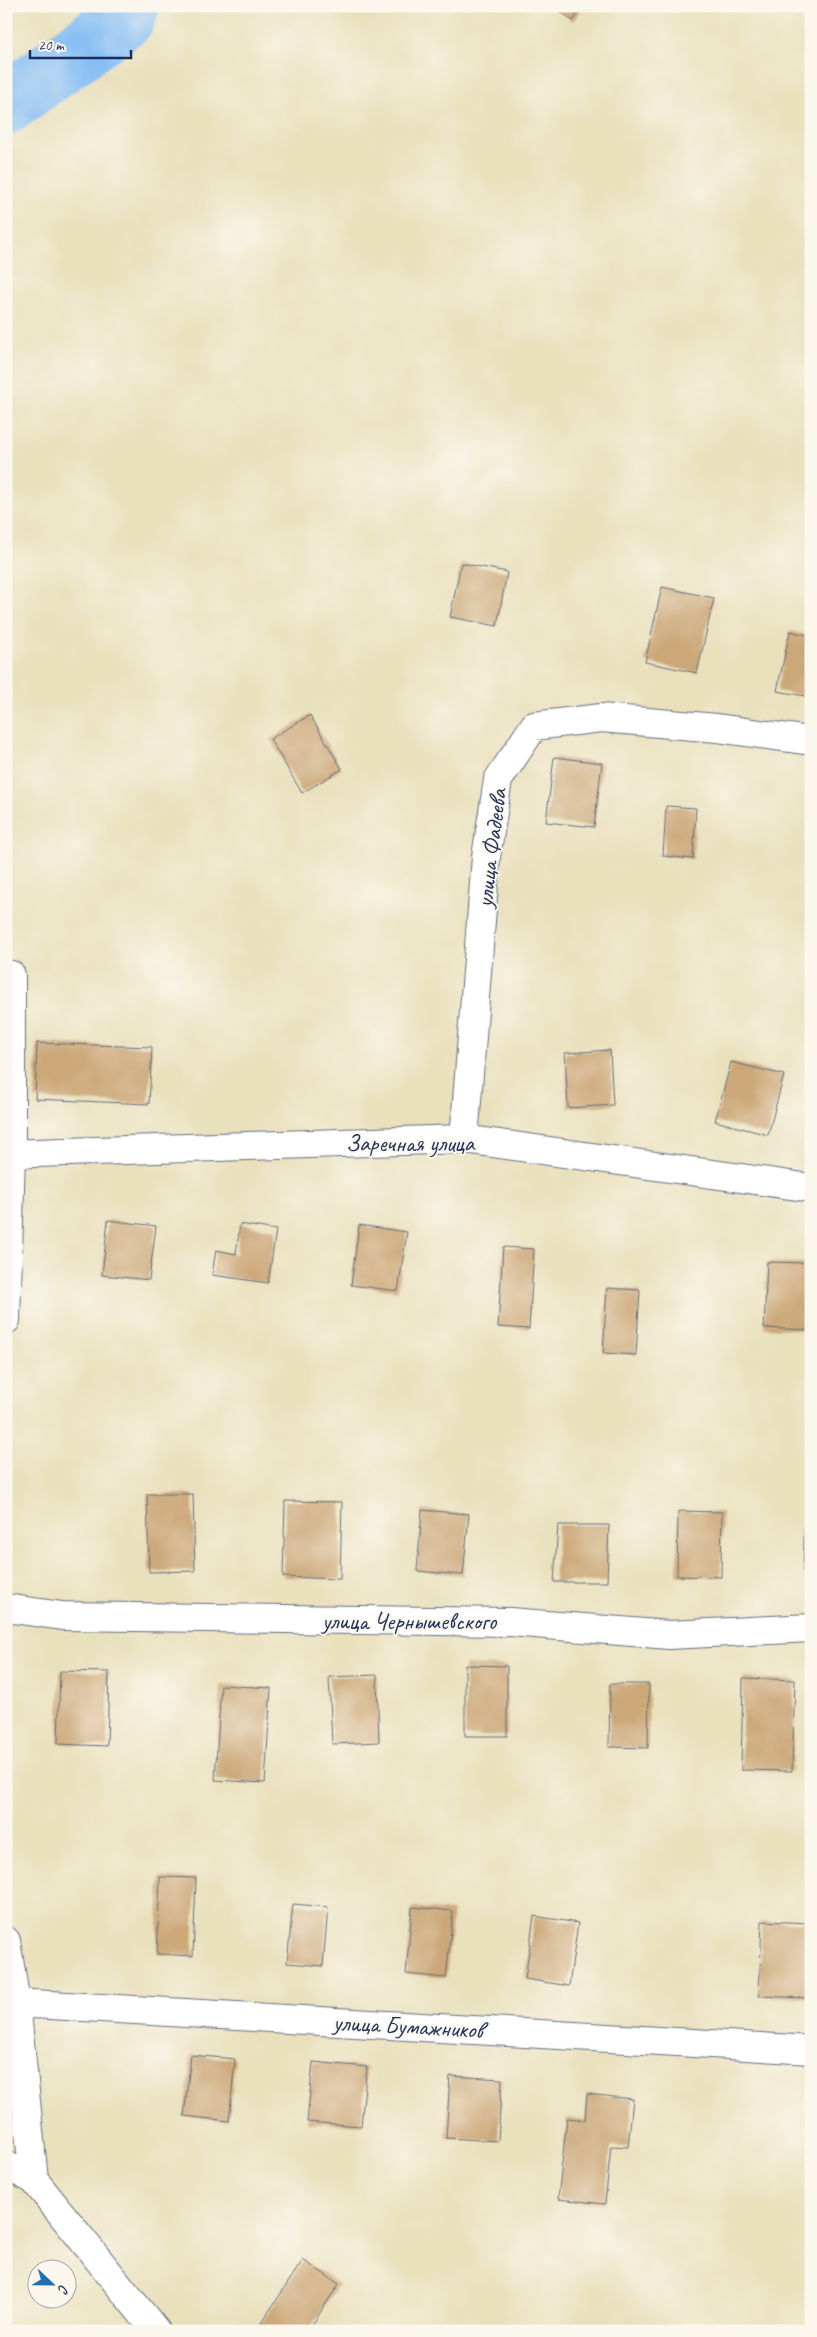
<svg xmlns="http://www.w3.org/2000/svg" width="817" height="2337" viewBox="0 0 817 2337" font-family="Caveat,sans-serif">
	<rect width="100%" height="100%" fill="#fbf7ec"/>
	<filter id="ink" filterUnits="userSpaceOnUse"><feTurbulence type="fractalNoise" baseFrequency=".02" numOctaves="2"/><feDisplacementMap in="SourceGraphic" scale="10" xChannelSelector="R" yChannelSelector="G"/><feConvolveMatrix kernelMatrix="1 2 1 2 8 2 1 2 1" color-interpolation-filters="sRGB"/></filter>
	<filter id="wash" filterUnits="userSpaceOnUse"><feTurbulence type="fractalNoise" baseFrequency=".0096" numOctaves="4" result="noise"/><feDisplacementMap in="SourceGraphic" scale="20" xChannelSelector="R" yChannelSelector="G"/><feGaussianBlur stdDeviation="1.12" result="paint"/><feColorMatrix in="noise" values="0 0 0 0 0 0 0 0 0 0 0 0 0 0 0 0 0 1.4 0 .05"/><feComposite in="paint" operator="in"/></filter>
	<g filter="url(#wash)">
		<rect width="100%" height="100%" fill="#e9e0bc"/>
		<g fill="none" stroke-linecap="round" stroke-linejoin="round">
			<path stroke="#84bdf5" stroke-width="61" d="M6 104 125 17 129 6"/>
		</g>
		<g id="blocks">
			<path fill="#cca879" d="M553 6H583L573 21Z
				M461 563 507 572 497 626 450 617Z
				M662 587 714 598 697 673 645 662Z
				M790 631 811 636V697L777 691Z
				M310 715 342 769 302 793 270 739Z
				M554 757 602 763 594 827 546 822Z
				M666 806 696 808 693 859 663 856Z
				M37 1043 152 1047 149 1104 35 1099Z
				M610 1050 613 1105 568 1108 565 1053Z
				M731 1062 784 1075 768 1135 715 1121Z
				M108 1220 156 1226 149 1280 102 1275Z
				M240 1224 276 1230 268 1283 212 1275 216 1250 236 1254Z
				M359 1225 407 1232 398 1291 351 1285Z
				M503 1247 534 1249 529 1329 498 1327Z
				M767 1262 811 1263 809 1330 764 1328Z
				M607 1288 640 1290 636 1355 603 1353Z
				M147 1494H193L195 1571 149 1572Z
				M285 1501 342 1502 340 1579 283 1577Z
				M422 1510 469 1514 463 1575 417 1571Z
				M805 1510H811V1572H803Z
				M678 1511 722 1512 721 1577 677 1576Z
				M558 1525H609L607 1582H554Z
				M465 1665 507 1666V1736H465Z
				M60 1671 109 1672 107 1746 58 1744Z
				M377 1675 379 1742 332 1744 329 1677Z
				M743 1678 795 1680 792 1771 741 1770Z
				M610 1684H649L648 1748 609 1747Z
				M221 1685 271 1688 265 1783 215 1780Z
				M160 1877 196 1878 193 1956 157 1954Z
				M293 1904 328 1907 323 1966 287 1963Z
				M412 1907 453 1911 446 1978 406 1974Z
				M534 1916 578 1923 569 1986 525 1979Z
				M762 1921 811 1923 808 1998 759 1996Z
				M191 2055 235 2059 229 2121 184 2116Z
				M313 2062 367 2067 361 2126 307 2122Z
				M450 2076 502 2079 498 2141 446 2138Z
				M587 2094 633 2099 628 2147 611 2146 605 2204 558 2199 567 2118 585 2120Z
				M303 2260 339 2284 308 2331H256Z"/>
		</g>
	</g>
	<g filter="url(#ink)">
		<use href="#blocks" fill-opacity="0" stroke="#636d7f" stroke-width="1"/>
		<g fill="none" stroke-linecap="round" stroke-linejoin="round">
			<defs>
				<path id="minor" d="M6 974 11 975V1154L6 1320
					M464 1139 486 857 498 780 534 726 601 718 717 728 811 741
					M6 1154 464 1139 811 1188
					M6 1608 62 1616 510 1622 669 1635 811 1628
					M6 1941 16 2003 34 2180
					M6 2005 16 2003 811 2050
					M6 2165 34 2180 156 2331"/>
			</defs>
			<use href="#minor" stroke="#636d7f" stroke-width="30"/>
			<use href="#minor" stroke="#fff" stroke-width="28"/>
		</g>
	</g>
	<g text-anchor="middle" stroke-width="4" stroke-linejoin="round" paint-order="stroke">
		<g font-size="24" fill="#1b2f5e" stroke="#fbf7ec">
			<text transform="translate(491 848) rotate(-83)" y="8">улица Фадеева</text>
			<text x="410" y="1151">Заречная улица</text>
			<text x="409" y="1629">улица Чернышевского</text>
			<text transform="translate(408 2026) rotate(3)" y="8">улица Бумажников</text>
		</g>
	</g>
	<rect width="817" height="2337" fill="none" stroke="#fbf7ec" stroke-width="25"/>
	<g transform="translate(52 2284) rotate(112)"><circle r="24" fill="#fbf7ec" stroke="#a1a7b3"/>
	<path d="M0-4L9 19L0 12L-9 19Z" fill="#1f6fb2"/>
	<text y="-8" font-size="14" font-weight="bold" text-anchor="middle" fill="#1b2f5e">С</text>
	</g>
	<path d="M30 50v8h101v-8" fill="none" stroke="#1b2f5e" stroke-width="2.5"/>
	<text x="38" y="50" font-size="15" fill="#1b2f5e" stroke="#fbf7ec" stroke-width="4" paint-order="stroke">20 m</text>
</svg>
